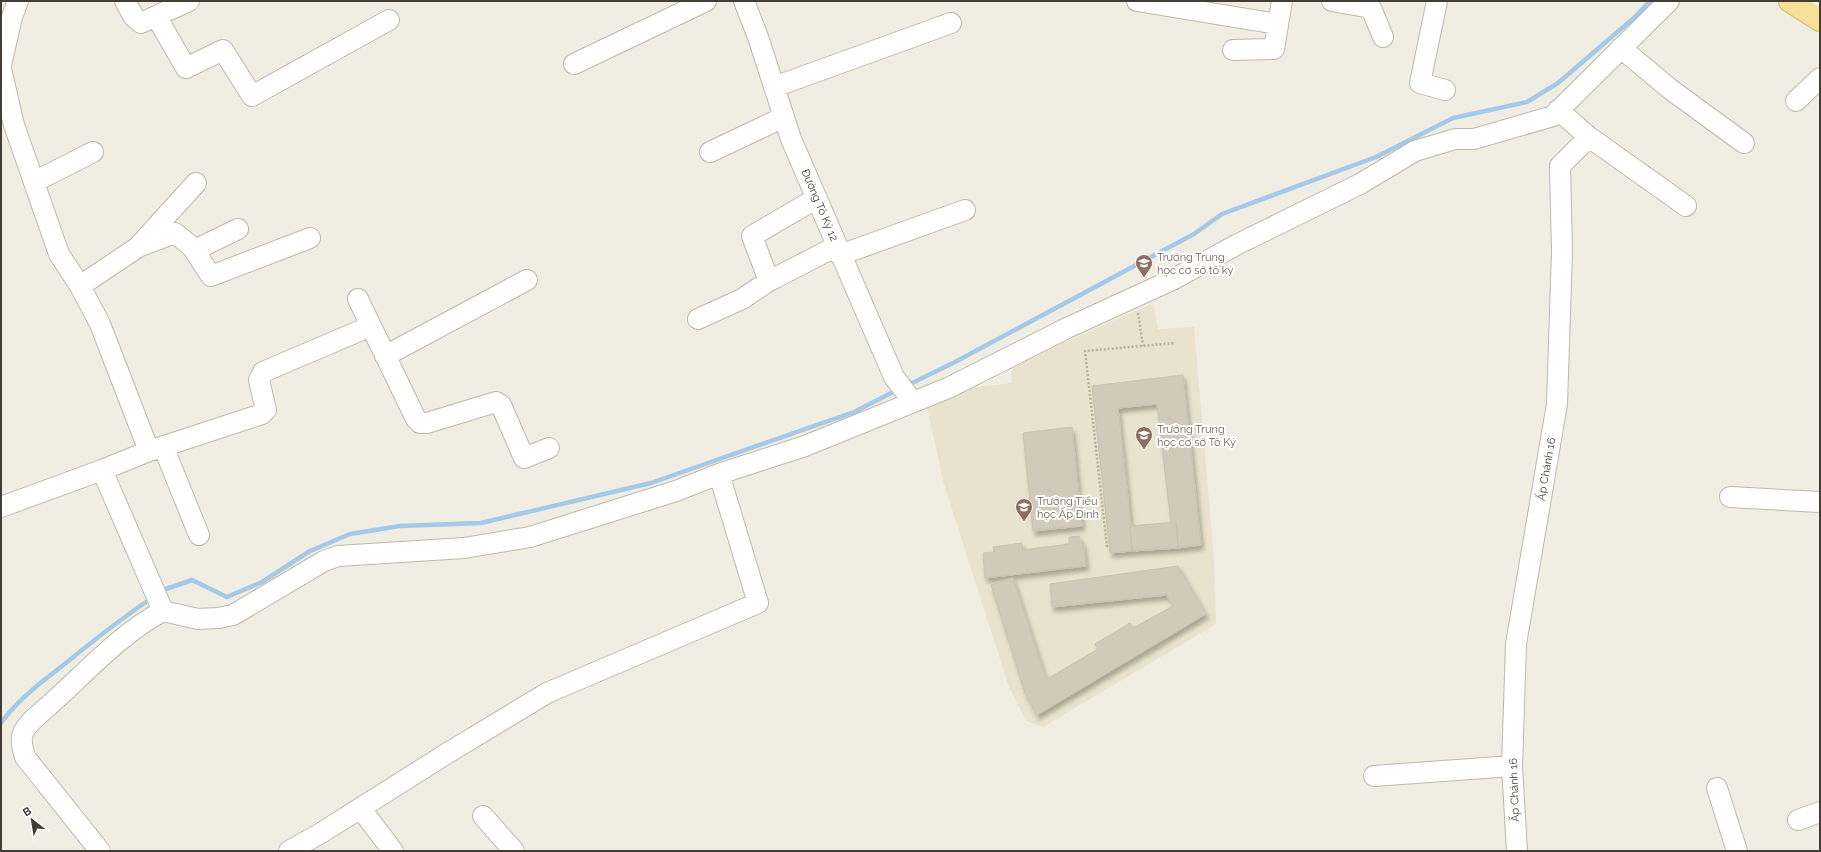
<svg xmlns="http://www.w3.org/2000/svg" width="1821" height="852" viewBox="0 0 1821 852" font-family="Raleway,sans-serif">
	<defs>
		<filter id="shadow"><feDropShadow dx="2.5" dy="4.5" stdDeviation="2" flood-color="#0004"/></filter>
	</defs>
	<rect width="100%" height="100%" fill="#f0ede3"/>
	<path fill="#e8e2ce" d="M1153 303 1158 329 1194 327 1214 559 1216 624 1043 727 1026 721 1009 687 944 484 926 403 961 389 1012 383 1011 366Z"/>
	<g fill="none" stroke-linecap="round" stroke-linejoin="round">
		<path stroke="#a4c9e9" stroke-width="4.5" d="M906 386 955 362 1194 234 1222 214 1376 157 1453 118 1527 102 1558 83 1635 17 1650 1
			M160 592 166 589 192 580 227 597 262 582 310 551 350 534 400 526 481 523 651 483 854 412 897 390
			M1 723C18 699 43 681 66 663 94 640 122 618 152 598"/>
	</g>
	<path fill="#d1c9ba" stroke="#cbc1ae" filter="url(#shadow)" d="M1183 375 1201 545 1178 548 1176 522 1171 523 1157 404 1118 408 1131 526H1130L1132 551 1110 553 1092 386Z
		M1072 427 1082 526 1033 531 1023 433Z
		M1176 522 1178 548 1132 551 1130 526Z
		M1079 536 1080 543 1083 542 1086 566 985 578 983 553 994 552 993 547 1022 543 1023 550 1069 544V537Z
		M1178 566 1206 614 1037 715 1025 693 991 585 1013 578 1044 673 1047 679 1098 649 1095 644 1130 623 1133 628 1173 606 1167 595 1052 607 1050 584Z"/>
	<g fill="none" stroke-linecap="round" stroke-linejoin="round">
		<defs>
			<path id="minor" d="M125 1 134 17 141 23 189 1
				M744 1 758 37 791 139 894 377 907 394 910 403
				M1137 1 1278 24
				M1332 1 1371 8 1383 37
				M1437 1 1420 83 1445 90
				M1812 15 1819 1
				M156 16 186 68 223 50 252 96 389 20
				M1621 48 1670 89 1744 143
				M1233 50 1274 49 1282 1
				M574 64 706 1
				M1 65 12 17 18 1
				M1 69 14 125 59 254 80 286 100 324 149 451
				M774 87 951 23
				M1796 101 1820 78
				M1589 137 1686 206
				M710 152 784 117
				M34 182 93 152
				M138 247 175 233 192 247 211 276 310 238
				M195 250 238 229
				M840 255 965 210
				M769 281 752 236 817 198
				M80 286 138 247 196 183
				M358 299 371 326
				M698 319 742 299 769 281 837 246
				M385 356 527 280
				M163 446 199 535
				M102 470 163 611
				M1730 497 1820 502
				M1 507 102 470 149 451 262 414 266 410 259 380 263 372 371 326 416 419 420 423H427L496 402 501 405 524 458 549 448
				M1374 776 1512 766
				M1717 788 1737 851
				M361 809 393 851
				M483 816 514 851
				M1798 820 1820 812
				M100 851 25 757C23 750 20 740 23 733 27 722 47 708 55 700 89 669 122 633 163 611L198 619 218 618 233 615 324 561 338 556 464 548 530 537 676 491 719 474 805 446 948 388 1067 328 1172 280 1238 244 1360 184 1415 151 1455 139H1474L1553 116 1669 1
				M289 851 321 833 446 754 547 693 758 603 719 474
				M1517 851 1512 766 1516 644 1557 404 1562 252 1560 166 1589 137 1558 110"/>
			<path id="major" d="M1790 1 1820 20"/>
		</defs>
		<use href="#minor" stroke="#bdb8aa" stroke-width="22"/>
		<use href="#major" stroke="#d8bd69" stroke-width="24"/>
		<path stroke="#bbb199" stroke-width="2.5" stroke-dasharray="2 2" stroke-linecap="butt" d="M1138 313 1143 346
			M1107 547 1085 351 1175 343"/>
		<use href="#minor" stroke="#fff" stroke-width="20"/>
		<use href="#major" stroke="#f5e097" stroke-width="22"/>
	</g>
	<defs>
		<symbol id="school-pin" viewBox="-11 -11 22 30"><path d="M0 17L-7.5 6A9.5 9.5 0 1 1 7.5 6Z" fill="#8d6e63" stroke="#fff"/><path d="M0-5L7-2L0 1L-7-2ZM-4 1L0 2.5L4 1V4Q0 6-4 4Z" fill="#fff"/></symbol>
	</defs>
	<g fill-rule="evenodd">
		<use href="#school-pin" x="1134" y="253" width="20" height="27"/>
		<use href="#school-pin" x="1134" y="425" width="20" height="27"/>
		<use href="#school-pin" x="1014" y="497" width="20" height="27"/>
	</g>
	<g text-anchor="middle" stroke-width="4" stroke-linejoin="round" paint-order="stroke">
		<g font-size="11" fill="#413d34" stroke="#fff">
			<text transform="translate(820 205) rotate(67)" y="4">Đường Tô Ký 12</text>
			<text transform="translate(1546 469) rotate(-80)" y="4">Ấp Chánh 16</text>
			<text transform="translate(1514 790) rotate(-92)" y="4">Ấp Chánh 16</text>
		</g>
		<g font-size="11" fill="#785e54" stroke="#fff" text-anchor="start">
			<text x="1157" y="261">Trường Trung<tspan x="1157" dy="13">học cơ sở tô ký</tspan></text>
			<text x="1157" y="433">Trường Trung<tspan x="1157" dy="13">học cơ sở Tô Ký</tspan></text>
			<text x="1037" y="505">Trường Tiểu<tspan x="1037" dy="13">học Ấp Đình</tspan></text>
		</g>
	</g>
	<rect width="1821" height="852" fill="none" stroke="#413d34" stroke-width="4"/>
	<g transform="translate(32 820) rotate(329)" stroke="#ffffff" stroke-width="3" paint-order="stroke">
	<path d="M0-3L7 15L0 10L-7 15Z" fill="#413d34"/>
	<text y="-6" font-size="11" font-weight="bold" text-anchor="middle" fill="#413d34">B</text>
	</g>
</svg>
